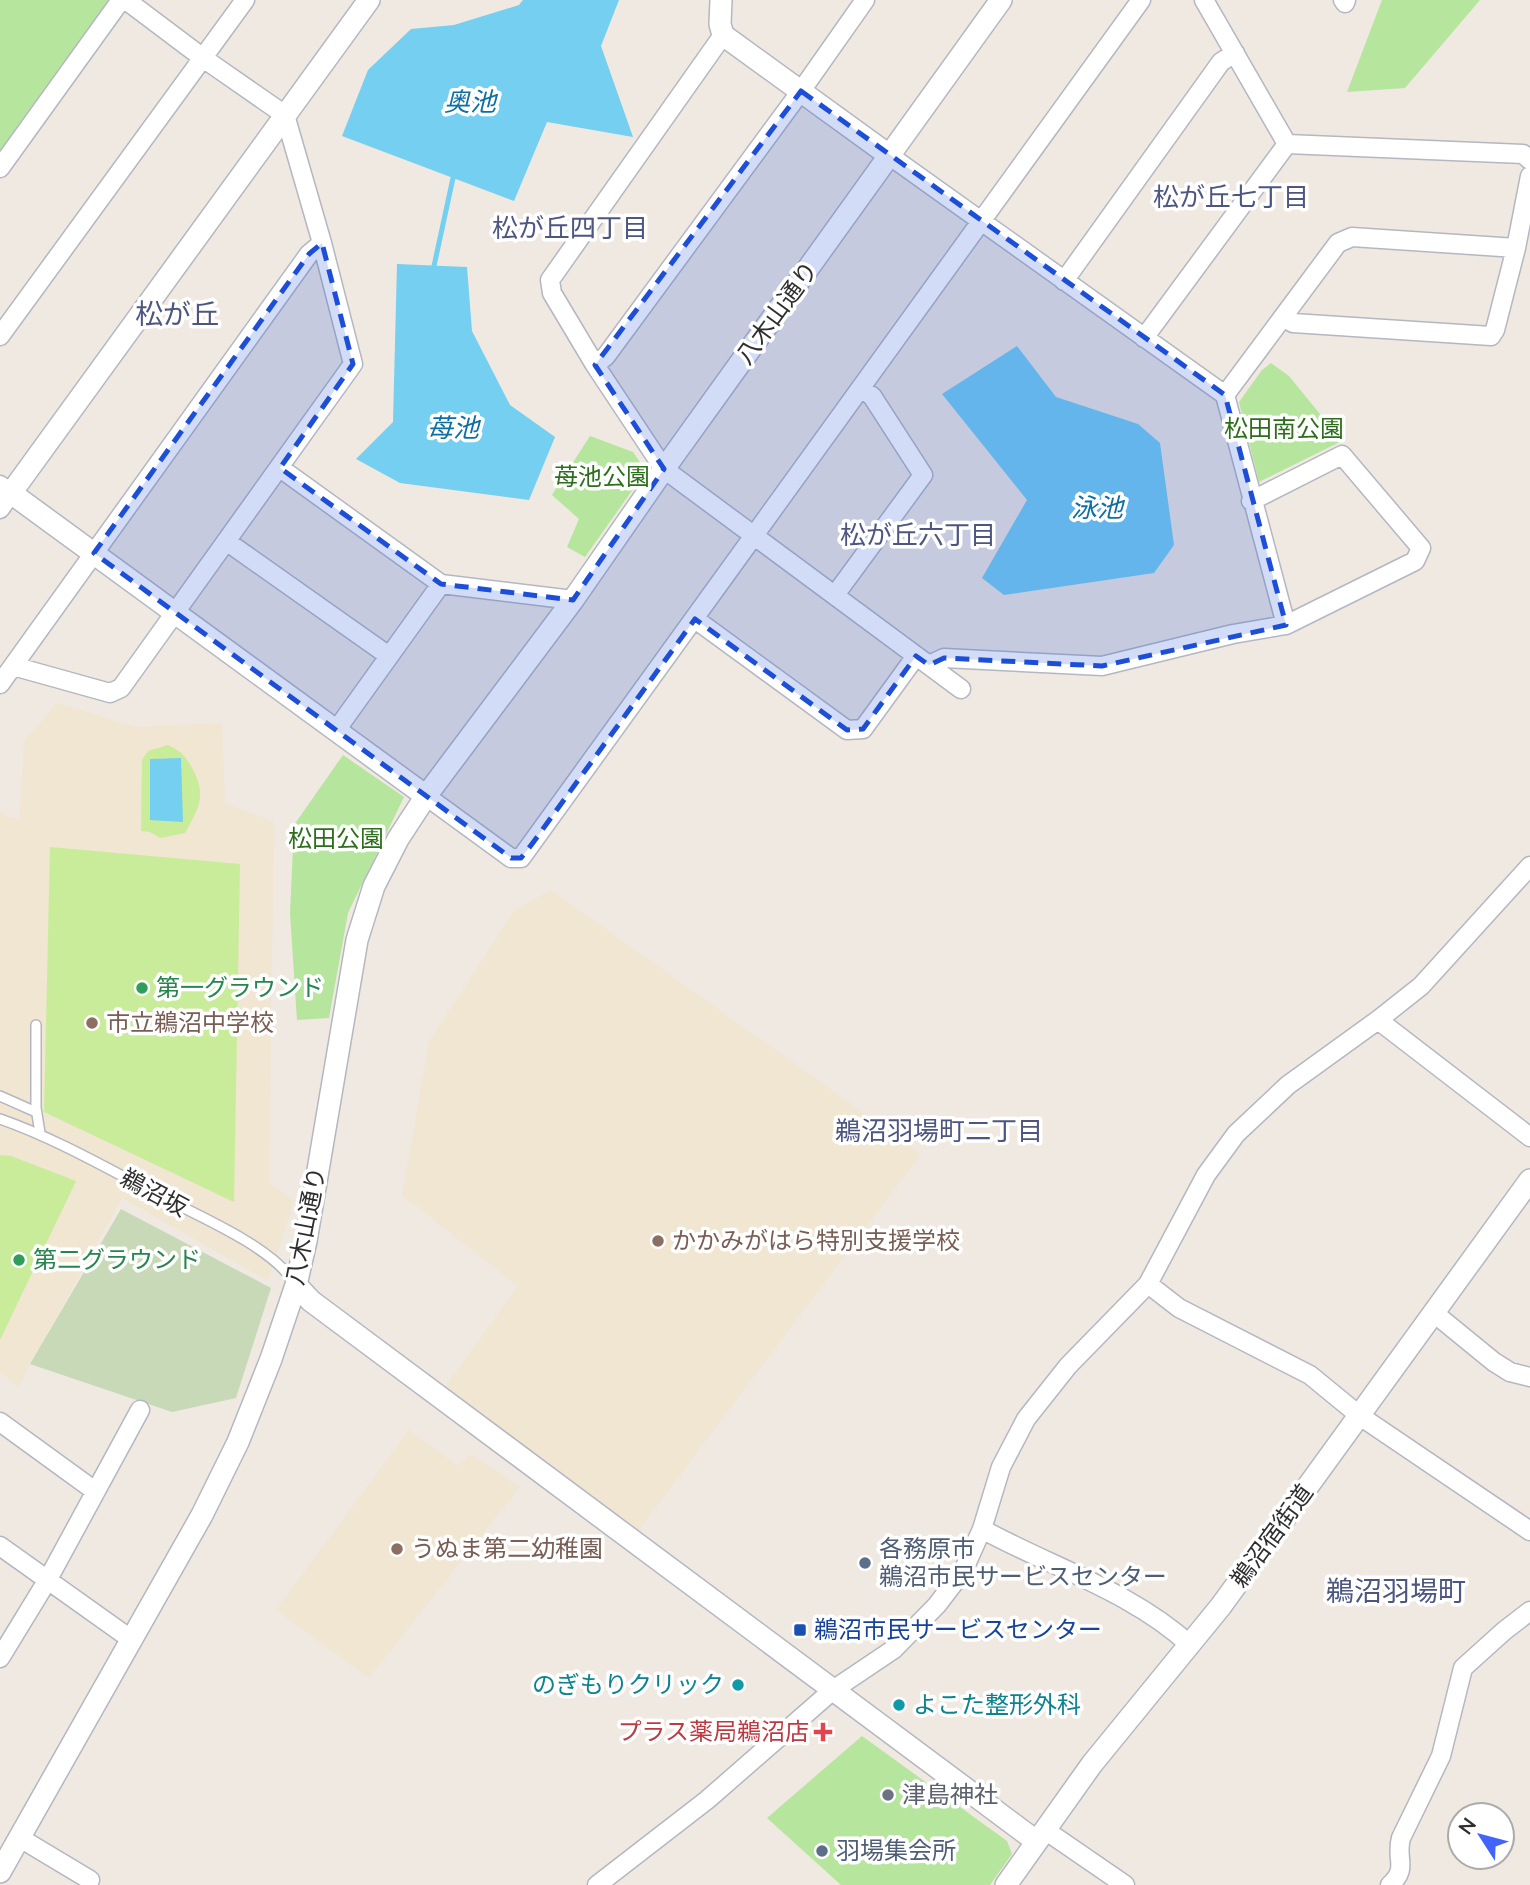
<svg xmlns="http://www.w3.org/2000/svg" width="1530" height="1885" viewBox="0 0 1530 1885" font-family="Lato,'Noto Sans JP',sans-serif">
	<rect width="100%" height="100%" fill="#efe9e1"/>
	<path fill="#f0e6d1" d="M57 703 136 727 222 723 225 803 274 822 269 1183 294 1201 268 1281 122 1198 18 1387 0 1372V811L8 817 20 818 24 741Z
		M551 890 921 1154 636 1534 445 1387 518 1286 402 1195 429 1042 514 911Z
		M409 1430 458 1466 471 1454 520 1487 369 1678 276 1610Z"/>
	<path fill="#b6e59e" d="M0 0H111L0 153Z
		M1382 0H1480L1405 88 1347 92Z
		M1271 363 1289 376 1342 441 1259 482 1239 402 1262 370Z
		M590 436 633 452 646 471 585 557 567 547 579 519 552 495Z
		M343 755 404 797 348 913 329 1018 297 1020 290 913 294 825Z
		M862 1736 1007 1841 1012 1854 990 1885H841L767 1818Z"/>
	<path fill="#c8d9b8" d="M121 1209 271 1288 236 1398 172 1412 30 1364Z"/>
	<path fill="#c9ec9a" d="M168 745C180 751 184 754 191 766 207 794 200 806 185 833L160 838 150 832 141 831 142 760 148 751Z
		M50 847 240 864 234 1202 44 1112Z
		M0 1155 11 1156 76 1181 0 1340Z"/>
	<path fill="#75cff0" d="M523 0H619L601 46 633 137 547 122 514 201 342 136 368 70 411 29 454 25 519 5Z
		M397 264 467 267 472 331 510 405 555 437 529 500 400 483 356 459 393 422Z
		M1017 346 1056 397 1138 424 1160 443 1174 545 1154 573 1004 595 982 578 1027 500 942 394Z
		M181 758 183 822 150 820V759Z"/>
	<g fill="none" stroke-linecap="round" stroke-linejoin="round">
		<path stroke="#75cff0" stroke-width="5" d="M434 266 453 178"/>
		<defs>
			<path id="service" d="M36 1025V1108L40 1133
				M0 1096 36 1112
				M0 1119C57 1139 110 1170 164 1198 201 1217 271 1247 293 1281"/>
			<path id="minor" d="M1204 0 1287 144
				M1343 0 1345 3 1346 0
				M723 35 550 280 552 293 595 365 664 469 961 689
				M1287 144 1523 154 1530 160
				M890 156 1225 395 1286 625
				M0 168 121 0
				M1064 281 1221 62 1235 53
				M1284 318 1293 323 1491 336 1495 330 1516 248 1530 176
				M0 336 245 0
				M1144 338 1287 144
				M595 365 606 356 801 91 865 0
				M1225 395 1338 243 1352 237 1516 248
				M280 468 441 584 337 729
				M0 485 11 493 0 509
				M226 541 389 656
				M441 584 573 600
				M835 595 923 475 872 396 861 389
				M695 619 847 730 863 729 916 656
				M929 665 944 658 1102 666 1233 634 1286 625 1415 561 1421 548 1342 455 1251 501
				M13 666 110 693 121 688 353 364 322 243 285 115 203 58 126 0
				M0 684 309 254 322 243
				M426 796 511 858H521L1141 0
				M1378 1020 1530 1137
				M1148 1284 1179 1308 1310 1375 1360 1416 1530 1531
				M1434 1313 1494 1362 1510 1372 1530 1377
				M0 1422 95 1491
				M982 1529C1051 1567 1131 1591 1190 1645
				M0 1546 132 1640
				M0 1658 47 1581 140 1410
				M1045 1830 1125 1885
				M20 1838 90 1880
				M597 1885 707 1800 833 1690 894 1649 937 1605 963 1571 982 1529 1001 1467 1026 1419 1068 1366 1148 1284 1206 1175 1236 1134 1288 1085 1378 1020 1421 986 1530 866
				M1390 1885C1409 1868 1395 1859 1401 1838L1441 1756 1463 1668 1504 1631 1530 1611"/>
			<path id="tertiary" d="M369 0 11 493 426 796
				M721 0 720 24 723 35 890 156
				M296 1285 311 1301 1036 1841
				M0 1872 202 1515 238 1442 271 1359 296 1285 306 1241 357 940 374 886 398 839 426 796 573 600 664 469 1001 0
				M1006 1885 1092 1764 1221 1606 1530 1180"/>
		</defs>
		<use href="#service" stroke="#b4b7c1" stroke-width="12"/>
		<use href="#minor" stroke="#b4b7c1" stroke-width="21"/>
		<use href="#tertiary" stroke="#b4b7c1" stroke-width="24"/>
		<use href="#service" stroke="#fff" stroke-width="9"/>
		<use href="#minor" stroke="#fff" stroke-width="18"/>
		<use href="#tertiary" stroke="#fff" stroke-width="21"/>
	</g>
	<path fill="#1d4ed8" fill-opacity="0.2" stroke="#1d4ed8" stroke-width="5" stroke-dasharray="14 9" stroke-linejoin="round" d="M801 91 1225 395 1286 625 1102 666 944 658 929 665 916 656 863 729 847 730 695 619 532 844 521 858H511L94 553 309 254 322 243 353 364 280 468 441 584 573 600 664 469 595 365Z"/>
	<g fill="#2e9e5b" stroke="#fff" stroke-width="2.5">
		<circle cx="142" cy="988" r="7"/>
		<circle cx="19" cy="1260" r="7"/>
	</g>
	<g fill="#8d6e63" stroke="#fff" stroke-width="2.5">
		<circle cx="92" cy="1023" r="7"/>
		<circle cx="658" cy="1241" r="7"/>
		<circle cx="397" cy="1549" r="7"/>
	</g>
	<g fill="#5c6f8a" stroke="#fff" stroke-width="2.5">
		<circle cx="865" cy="1563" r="7"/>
		<circle cx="822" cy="1851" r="7"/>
	</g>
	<rect fill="#1a4fb4" stroke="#fff" stroke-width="2.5" x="793" y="1623" width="14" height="14" rx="3.5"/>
	<g fill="#0f9aa8" stroke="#fff" stroke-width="2.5">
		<circle cx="738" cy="1685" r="7"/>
		<circle cx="899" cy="1705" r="7"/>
	</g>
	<path fill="#e0444e" stroke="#fff" stroke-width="2.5" d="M819.5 1721.5h7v7h7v7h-7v7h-7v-7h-7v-7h7z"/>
	<circle fill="#6b7280" stroke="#fff" stroke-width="2.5" cx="888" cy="1795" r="7"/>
	<g text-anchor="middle" stroke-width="7" stroke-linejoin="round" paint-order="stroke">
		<g font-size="24" fill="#2e2e2e" stroke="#fff">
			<text transform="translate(777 313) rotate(-54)" y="8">八木山通り</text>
			<text transform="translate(154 1193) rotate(28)" y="8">鵜沼坂</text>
			<text transform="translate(306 1226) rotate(-79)" y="8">八木山通り</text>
			<text transform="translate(1272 1536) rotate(-54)" y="8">鵜沼宿街道</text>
		</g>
		<g font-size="24" fill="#2c6e1b" stroke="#fff">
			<text x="1284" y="437">松田南公園</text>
			<text x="602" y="485">苺池公園</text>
			<text x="336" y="847">松田公園</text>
		</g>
		<g font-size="24" fill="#27864d" stroke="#fff" text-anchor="start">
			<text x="156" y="996">第一グラウンド</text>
			<text x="33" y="1268">第二グラウンド</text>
		</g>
		<g font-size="24" fill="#785e54" stroke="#fff" text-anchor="start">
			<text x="106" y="1031">市立鵜沼中学校</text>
			<text x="672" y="1249">かかみがはら特別支援学校</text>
			<text x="411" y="1557">うぬま第二幼稚園</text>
		</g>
		<g font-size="24" fill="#4e5e75" stroke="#fff" text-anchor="start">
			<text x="879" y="1557">各務原市<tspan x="879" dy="28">鵜沼市民サービスセンター</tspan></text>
			<text x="836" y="1859">羽場集会所</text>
		</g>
		<g font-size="24" fill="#164399" stroke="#fff" text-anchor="start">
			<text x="814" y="1638">鵜沼市民サービスセンター</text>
		</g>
		<g font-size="24" fill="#0d838f" stroke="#fff" text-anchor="end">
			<text x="724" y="1693">のぎもりクリック</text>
			<text x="913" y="1713" text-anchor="start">よこた整形外科</text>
		</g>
		<g font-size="24" fill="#be3a42" stroke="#fff" text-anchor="end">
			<text x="809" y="1740">プラス薬局鵜沼店</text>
		</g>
		<g font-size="24" fill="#5b616d" stroke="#fff" text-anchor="start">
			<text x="902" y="1803">津島神社</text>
		</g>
		<g font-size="26" font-style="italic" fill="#0d6fa3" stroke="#fff">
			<text x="470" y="111">奥池</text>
			<text x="453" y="437">苺池</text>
			<text x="1097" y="517">泳池</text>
		</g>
		<g font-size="26" fill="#4d5680" stroke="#fff">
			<text x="1231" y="206">松が丘七丁目</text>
			<text x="570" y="237">松が丘四丁目</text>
			<text x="918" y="544">松が丘六丁目</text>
			<text x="939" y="1140">鵜沼羽場町二丁目</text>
		</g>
		<g font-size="28" fill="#4d5680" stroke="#fff">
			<text x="177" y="324">松が丘</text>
			<text x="1396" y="1601">鵜沼羽場町</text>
		</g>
	</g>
	<g transform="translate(1481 1836) rotate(306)"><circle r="33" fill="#ffffff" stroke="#ababab" stroke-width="2"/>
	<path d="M0-5L12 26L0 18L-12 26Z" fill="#4264fb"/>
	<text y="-10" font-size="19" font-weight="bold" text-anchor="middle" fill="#2e2e2e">N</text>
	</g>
</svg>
